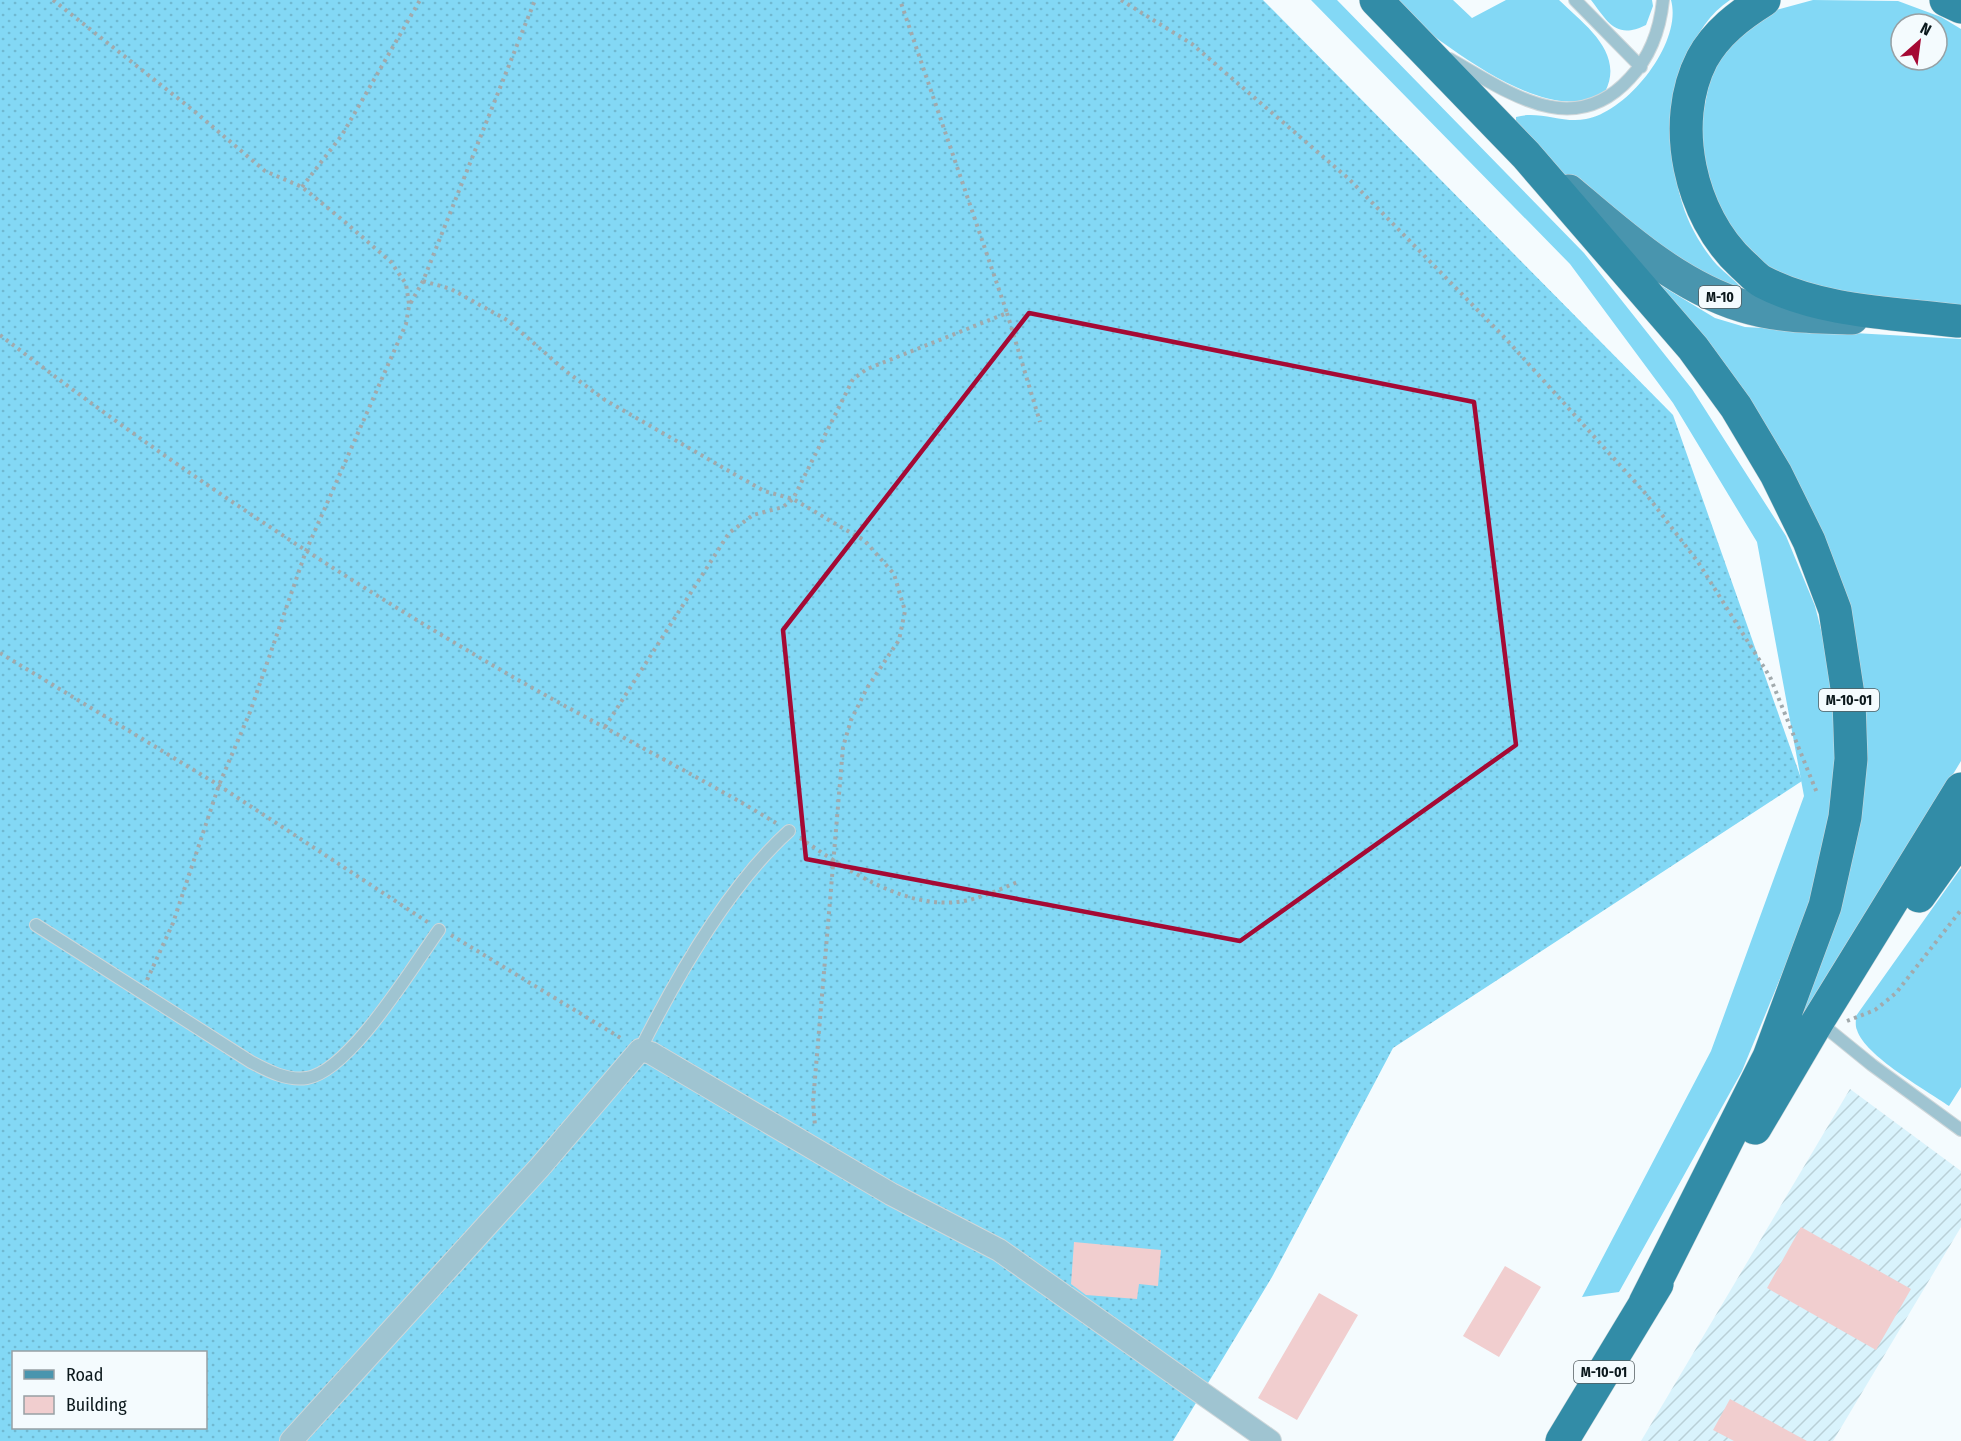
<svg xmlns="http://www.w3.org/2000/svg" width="1961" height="1441" viewBox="0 0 1961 1441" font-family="'Fira Sans Condensed',sans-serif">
	<defs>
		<pattern id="industrial-furrows" width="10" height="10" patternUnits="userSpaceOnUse" patternTransform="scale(1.5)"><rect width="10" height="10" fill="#d9f3fc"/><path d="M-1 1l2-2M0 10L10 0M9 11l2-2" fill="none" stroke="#b9d0d7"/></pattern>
		<pattern id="garden-dots" width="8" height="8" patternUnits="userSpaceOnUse" patternTransform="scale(1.5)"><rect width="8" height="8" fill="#83d8f5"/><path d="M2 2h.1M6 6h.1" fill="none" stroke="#70b9d1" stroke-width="1.8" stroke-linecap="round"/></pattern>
	</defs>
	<rect width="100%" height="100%" fill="#f4fbfe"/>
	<path fill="url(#industrial-furrows)" d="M1850 1089 1961 1171V1227L1833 1441H1641Z"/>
	<path fill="#83d8f5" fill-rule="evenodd" d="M1311 0H1337L1584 253 1692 389 1786 536 1815 606 1832 673 1836 747 1832 816 1812 901 1742 1071 1619 1292 1582 1297 1711 1051 1804 796 1757 542 1673 403 1570 264Z
		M1390 0H1453L1472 18 1506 0H1559C1585 25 1625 53 1605 92 1597 95 1587 100 1578 101 1524 109 1429 35 1390 0Z
		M1591 0H1652L1653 6 1646 25C1616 40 1608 22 1591 0Z
		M1671 0H1730C1670 39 1661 158 1688 219 1694 234 1707 254 1717 265 1726 274 1736 281 1744 291L1711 280 1588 196 1531 145 1516 128V117C1539 110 1563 124 1586 119 1627 112 1683 43 1671 0Z
		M1813 0 1898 1 1941 17 1961 29V305L1818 293 1746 262 1695 154 1713 64 1727 43 1776 10ZM1901 24H1937V60H1901Z
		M1647 277 1715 318 1745 327 1961 339V761L1766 1085 1838 907 1842 601Z
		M1961 868V1087L1949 1106C1926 1090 1865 1056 1857 1030 1855 1026 1856 1020 1856 1016Z"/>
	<path fill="url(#garden-dots)" fill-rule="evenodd" d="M0 0H1263L1673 415 1802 781 1393 1048 1272 1277 1173 1441H0ZM14 1352H206V1428H14Z"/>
	<path fill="#f1cecf" d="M1801 1227 1911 1289 1876 1350 1767 1288Z
		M1074 1242 1161 1250 1158 1286 1139 1284 1137 1299 1086 1295 1071 1284Z
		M1505 1266 1541 1287 1499 1357 1463 1336Z
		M1319 1293 1358 1315 1297 1420 1258 1398Z
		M1730 1399 1807 1441H1734L1713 1430Z"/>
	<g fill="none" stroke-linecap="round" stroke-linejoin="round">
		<defs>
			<path id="service" d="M1575 0 1641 67
				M1450 59C1508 92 1573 141 1630 78 1650 57 1660 29 1663 0
				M36 925 251 1062C268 1071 287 1081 307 1078 350 1071 413 966 439 930
				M1819 1022 1872 1065 1961 1130
				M640 1050C677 976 728 886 789 831"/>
			<path id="minor" d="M291 1441 540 1167 640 1050 651 1053 891 1194 999 1250 1270 1441"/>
			<path id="primary" d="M1569 191C1621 235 1677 286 1743 306 1778 317 1816 317 1852 318"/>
			<path id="trunk" d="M1376 0 1526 155 1693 348 1736 407 1776 474 1809 541 1835 610 1849 701 1851 759 1845 817 1825 906 1769 1057 1645 1303
				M1764 0C1740 15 1716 33 1702 59 1669 123 1690 216 1742 264 1749 270 1755 278 1763 282 1821 312 1893 313 1958 321
				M1946 0 1961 7
				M1919 896 1961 837
				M1755 1128 1818 1021 1961 789
				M1562 1441 1657 1284"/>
		</defs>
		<use href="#service" stroke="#cfd7da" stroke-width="14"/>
		<use href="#minor" stroke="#cfd7da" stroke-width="24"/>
		<use href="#primary" stroke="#cfd7da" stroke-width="34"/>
		<use href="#trunk" stroke="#cfd7da" stroke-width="34"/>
		<path stroke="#a1aaad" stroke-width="4" stroke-dasharray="3 4.5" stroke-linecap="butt" d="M53 0 194 111 265 171 302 187 345 222 391 262 406 284 409 304
			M1121 0 1192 44 1349 179 1506 339 1646 494 1698 562 1770 677 1817 793
			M302 187 342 135 420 0
			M423 281 451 289 507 320 567 372 605 400 764 491 793 499 865 541 894 574 905 611 899 640 867 688 851 720 843 747 813 1102 815 1126
			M1007 313 1040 422
			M0 335C162 459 330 571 506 673 595 724 688 770 776 823
			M0 653 212 781 429 923
			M605 727 729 533 753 515 783 507 793 499 853 379 867 369 1007 313 900 0
			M800 838C846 869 910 914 969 900 986 896 1003 888 1020 881
			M451 935 624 1040
			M147 980 173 923 219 785 250 712 306 551 406 324 409 306 423 281 535 0
			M1847 1021 1875 1010 1896 993 1961 910"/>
		<use href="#service" stroke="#9fc4d1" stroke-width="12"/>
		<use href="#minor" stroke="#9fc4d1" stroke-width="22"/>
		<use href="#primary" stroke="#4995ae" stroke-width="33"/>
		<use href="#trunk" stroke="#328ca7" stroke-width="33"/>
	</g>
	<path fill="none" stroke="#a50934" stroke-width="4.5" stroke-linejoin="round" d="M1029 313 1474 402 1516 745 1240 941 806 859 783 630Z"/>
	<g text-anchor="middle" stroke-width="6" stroke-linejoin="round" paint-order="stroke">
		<g fill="#f4fbfe" stroke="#515c60" stroke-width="1.5">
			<rect x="1699" y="286" width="42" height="22" rx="4.5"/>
			<rect x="1819" y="689" width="60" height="22" rx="4.5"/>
			<rect x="1574" y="1361" width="60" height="22" rx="4.5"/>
		</g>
		<g font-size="14" font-weight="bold" fill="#0b181c">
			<text x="1720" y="302">М-10</text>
			<text x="1849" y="705">М-10-01</text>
			<text x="1604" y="1377">М-10-01</text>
		</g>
	</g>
	<rect x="12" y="1351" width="195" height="78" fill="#f4fbfe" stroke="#97a0a4" stroke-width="1.5"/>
	<rect x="24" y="1370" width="30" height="9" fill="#4995ae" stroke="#97a0a4" stroke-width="1.5"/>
	<text x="66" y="1381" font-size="18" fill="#0b181c">Road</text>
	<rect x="24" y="1396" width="30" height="18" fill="#f1cecf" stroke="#97a0a4" stroke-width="1.5"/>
	<text x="66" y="1411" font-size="18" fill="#0b181c">Building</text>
	<g transform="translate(1919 42) rotate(28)"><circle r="28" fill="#f4fbfe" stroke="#97a0a4" stroke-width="1.5"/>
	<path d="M0-4.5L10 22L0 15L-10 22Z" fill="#a50934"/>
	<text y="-9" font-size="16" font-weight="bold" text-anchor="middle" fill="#0b181c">N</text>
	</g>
</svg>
